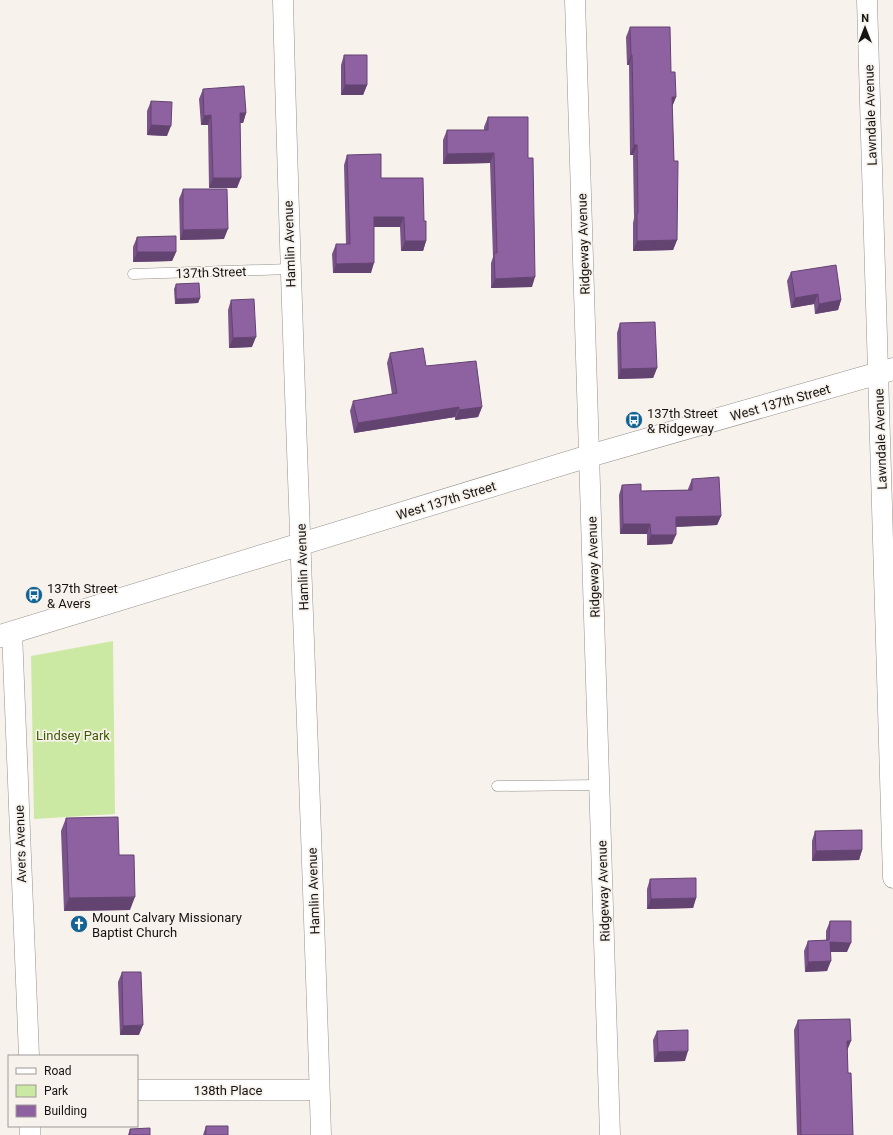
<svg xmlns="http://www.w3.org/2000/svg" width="893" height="1135" viewBox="0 0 893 1135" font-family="Roboto,sans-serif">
	<rect width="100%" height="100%" fill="#f8f2ed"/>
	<path fill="#cce9a4" d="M113 641 115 814 34 819 31 656Z"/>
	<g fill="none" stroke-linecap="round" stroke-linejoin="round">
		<defs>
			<path id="service" d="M133 274 290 269
				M497 786 600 785"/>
			<path id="minor" d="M283 0C292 378 310 757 321 1135
				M575 0 610 1135
				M867 0 893 878
				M12 632 29 1056
				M137 1090H319
				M30 1126V1135"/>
			<path id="secondary" d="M0 636 589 456 893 369"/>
		</defs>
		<use href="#service" stroke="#96918c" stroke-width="11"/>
		<use href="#minor" stroke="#96918c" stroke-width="21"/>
		<use href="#secondary" stroke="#96918c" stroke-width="23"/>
		<use href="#service" stroke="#fff" stroke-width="10"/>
		<use href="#minor" stroke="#fff" stroke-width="20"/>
		<use href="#secondary" stroke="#fff" stroke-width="22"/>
	</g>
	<path fill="#7a538a" d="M630 27 671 72 676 97 672 107 674 161 677 240 673 250 633 251V223L634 218 633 155H630L629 65H627L626 37Z
		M344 55 367 85 363 95H341V65Z
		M203 89 246 113 243 123H240L237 188H209L208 125H201L199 99Z
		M151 101 167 136 147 135V111Z
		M488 117 532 287 491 288V263L493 257 490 163 443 164V140L447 130H484V127Z
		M347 155 381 178 424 221 426 241 423 251H401L400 227H374L371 273H333L332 254 336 244H346L344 165Z
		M183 189 224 239 180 240 179 199Z
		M137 237 176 252 172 261 133 262V247Z
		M791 272 841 300 838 310 815 314 814 304 791 308 787 281Z
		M176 284 200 298 198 303 175 304 174 289Z
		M231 300 252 347 229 348 228 310Z
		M620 323 657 368 653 378 618 379 617 333Z
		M390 353 426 366 482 407 478 417 455 420V417L354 433 350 411 353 401 392 394 387 363Z
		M692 479 721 516 717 525 676 527 672 544 647 545V534H620L619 495 622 485 641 491 688 490V489Z
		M66 818 119 855 130 910 64 911 61 831Z
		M815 831 862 850 859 860 812 861V841Z
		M650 879 696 898 693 908 647 909V889Z
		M830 921 847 952H831L827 971 805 972 804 951 808 941 826 940V931Z
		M122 972 139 1035H120L118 982Z
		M798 1020 847 1051 848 1073 853 1135H797L794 1030Z
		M657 1031 685 1061 654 1062 653 1040Z
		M206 1126 228 1135H203Z
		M130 1129 150 1135H128Z"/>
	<path fill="#634471" d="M631 55H632L629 65H627Z
		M345 85H367L363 95H341Z
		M672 97H676L672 107Z
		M240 113H246L243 123H236Z
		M211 115 208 125H201L204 116Z
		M151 125 171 126 167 136 147 135Z
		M634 145H637L633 155H630Z
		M494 153 490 163 443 164 447 154Z
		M213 178H241L237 188H209Z
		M374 217H404L400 227H370Z
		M228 229 224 239 180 240 183 230Z
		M677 240 673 250 633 251 637 241Z
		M405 241H426L423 251H401Z
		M137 252H176L172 261 133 262Z
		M374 263 371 273H333L336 264Z
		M535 277 532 287 491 288 495 279Z
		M818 294 814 304 791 308 795 298Z
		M200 298 198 303 175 304 176 299Z
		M841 300 838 310 815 314 819 304Z
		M256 337 252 347 229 348 233 338Z
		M657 368 653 378 618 379 621 369Z
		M459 407 455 417 354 433 358 423Z
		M482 407 478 417 455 420 459 410Z
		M721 516 717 525 672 527 676 517Z
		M623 524H650L647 534H620Z
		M651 535H676L672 544 647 545Z
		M862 850 859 860 812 861 816 851Z
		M135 897 130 910 64 911 69 898Z
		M696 898 693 908 647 909 651 899Z
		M830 942 851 943 847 952H827Z
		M831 961 827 971 805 972 808 962Z
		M143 1025 139 1035H120L123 1026Z
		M847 1041H851L847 1051Z
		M688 1051 685 1061 654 1062 658 1052Z"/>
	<path fill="#8e61a1" stroke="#634471" d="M630 27H670L671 72H675L676 97H672L674 161H678L677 240 637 241V213H638L637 145H634L632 55H631Z
		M344 55H367V85H345Z
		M244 86 246 113H240L241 178H213L211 115 204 116 203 89Z
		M151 101 172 102 171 126 151 125Z
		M488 117H528V158H533L535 277 495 279 494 253H497L494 153 447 154V130H488Z
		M381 154V178H423L424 221H426V241H405L404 217H374V263L336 264V244H350L347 155Z
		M183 189H227L228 229 183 230Z
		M176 236V252H137V237Z
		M836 265 841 300 819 304 818 294 795 298 791 272Z
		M199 283 200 298 176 299V284Z
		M254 299 256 337 233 338 231 300Z
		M655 322 657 368 621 369 620 323Z
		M423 348 426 366 476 361 482 407 459 410V407L358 423 353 401 397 393 390 353Z
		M719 477 721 516 676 517V535H651L650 524H623L622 485 641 484V491L692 490V479Z
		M118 817 119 855H134L135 897 69 898 66 818Z
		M862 830V850L816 851 815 831Z
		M696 878V898L651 899 650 879Z
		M830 921H851V943L830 942 831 961 808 962V941L829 940Z
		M122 972H141L143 1025 123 1026Z
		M850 1019 851 1041H847L848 1073H851L853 1135H801L798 1020Z
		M688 1030V1051L658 1052 657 1031Z
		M206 1126H228V1135H206Z
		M150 1128V1135H130V1129Z"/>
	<defs>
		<symbol id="bus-disc" viewBox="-11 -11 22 22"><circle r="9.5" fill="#136395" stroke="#f8f2ed"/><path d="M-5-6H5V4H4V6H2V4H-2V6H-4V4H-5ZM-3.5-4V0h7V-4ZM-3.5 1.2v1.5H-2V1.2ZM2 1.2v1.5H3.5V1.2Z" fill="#fff"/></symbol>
		<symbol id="church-disc" viewBox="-11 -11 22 22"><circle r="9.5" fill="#136395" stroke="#f8f2ed"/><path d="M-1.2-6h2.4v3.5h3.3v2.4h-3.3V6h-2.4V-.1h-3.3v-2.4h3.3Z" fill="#fff"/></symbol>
	</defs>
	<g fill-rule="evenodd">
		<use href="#bus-disc" x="624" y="410" width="20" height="20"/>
		<use href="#bus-disc" x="24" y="585" width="20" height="20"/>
		<use href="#church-disc" x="69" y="914" width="20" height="20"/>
	</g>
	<g text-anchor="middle" stroke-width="3.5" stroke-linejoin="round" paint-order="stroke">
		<g font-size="13" fill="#161412" stroke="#f8f2ed">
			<text transform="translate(870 115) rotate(-92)" y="5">Lawndale Avenue</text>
			<text transform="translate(289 244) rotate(-92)" y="5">Hamlin Avenue</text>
			<text transform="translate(583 244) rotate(-92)" y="5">Ridgeway Avenue</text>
			<text transform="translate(211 272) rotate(-2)" y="5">137th Street</text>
			<text transform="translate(780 402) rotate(-16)" y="5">West 137th Street</text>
			<text transform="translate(880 439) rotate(-92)" y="5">Lawndale Avenue</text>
			<text transform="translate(446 500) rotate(-17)" y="5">West 137th Street</text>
			<text transform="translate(302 567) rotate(-92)" y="5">Hamlin Avenue</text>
			<text transform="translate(593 567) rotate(-92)" y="5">Ridgeway Avenue</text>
			<text transform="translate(20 844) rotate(-92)" y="5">Avers Avenue</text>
			<text transform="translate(313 891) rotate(-92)" y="5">Hamlin Avenue</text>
			<text transform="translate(603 891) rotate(-92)" y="5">Ridgeway Avenue</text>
			<text x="228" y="1095">138th Place</text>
		</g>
		<g font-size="13" fill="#161412" stroke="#f8f2ed" text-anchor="start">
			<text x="647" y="418">137th Street<tspan x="647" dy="15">&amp; Ridgeway</tspan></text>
			<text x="47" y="593">137th Street<tspan x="47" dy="15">&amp; Avers</tspan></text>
			<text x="92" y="922">Mount Calvary Missionary<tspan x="92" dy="15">Baptist Church</tspan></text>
		</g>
		<g font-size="13" fill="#405a01" stroke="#f8f2ed">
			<text x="73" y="740">Lindsey Park</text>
		</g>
	</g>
	<rect x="8" y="1055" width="130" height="72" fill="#f8f2ed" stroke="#9e9995"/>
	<rect x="16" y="1068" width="20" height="6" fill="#ffffff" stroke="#9e9995"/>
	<text x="44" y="1075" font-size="12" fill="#161412">Road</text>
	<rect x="16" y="1085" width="20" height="12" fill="#cce9a4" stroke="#9e9995"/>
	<text x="44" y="1095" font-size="12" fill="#161412">Park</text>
	<rect x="16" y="1105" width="20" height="12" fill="#8e61a1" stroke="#9e9995"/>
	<text x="44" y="1115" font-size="12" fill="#161412">Building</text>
	<g transform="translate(865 28)" stroke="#f8f2ed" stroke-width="3" paint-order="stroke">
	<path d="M0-3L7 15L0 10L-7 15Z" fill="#161412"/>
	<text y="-6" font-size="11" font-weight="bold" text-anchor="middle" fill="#161412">N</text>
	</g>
</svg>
